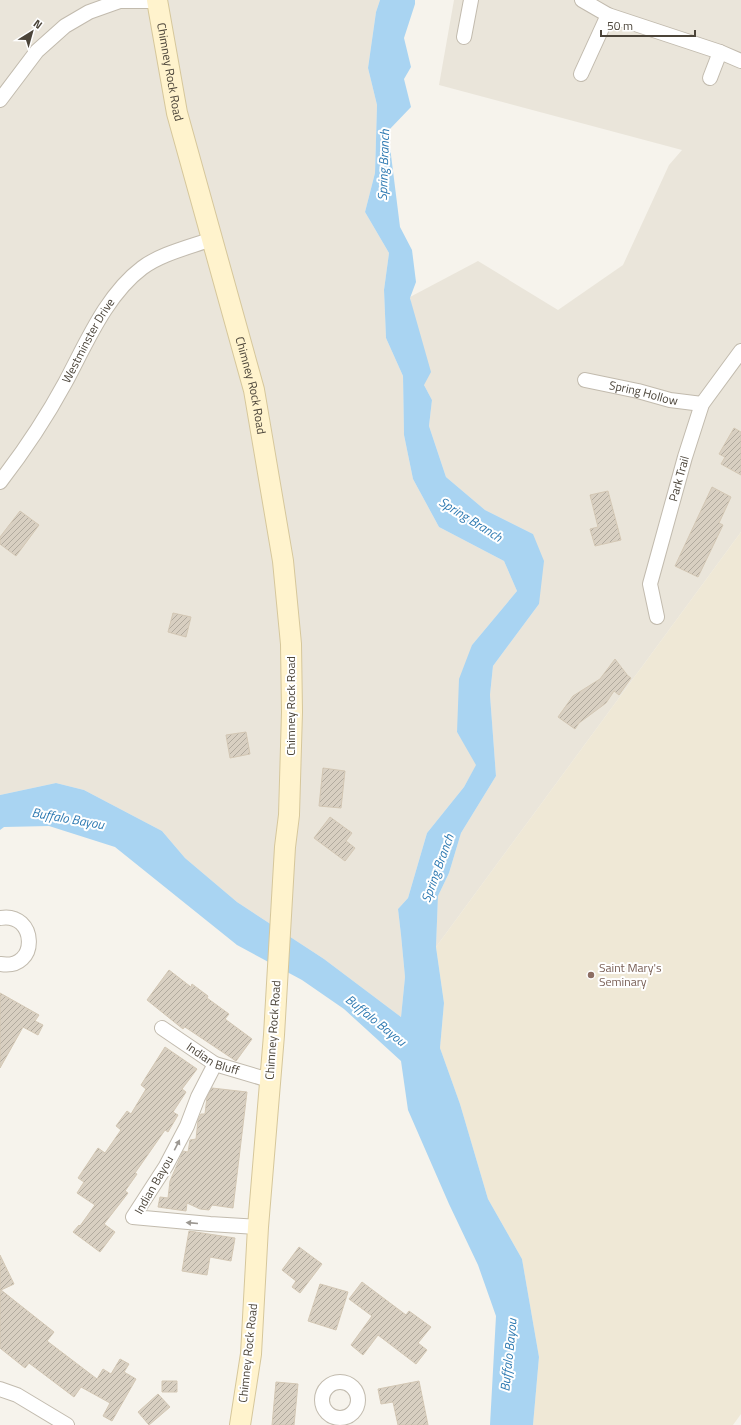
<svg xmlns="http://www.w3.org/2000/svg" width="741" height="1425" viewBox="0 0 741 1425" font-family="'Titillium Web',sans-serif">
	<defs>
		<pattern id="building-hatch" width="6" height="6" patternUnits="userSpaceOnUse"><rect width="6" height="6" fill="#d8cfc1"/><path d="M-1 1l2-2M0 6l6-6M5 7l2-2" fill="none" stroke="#b1aa9e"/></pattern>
	</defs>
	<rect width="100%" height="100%" fill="#f6f3ec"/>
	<path fill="#eae5da" d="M0 0H380L376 12 368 68 377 105 375 173 365 212 389 253 384 290 386 338 403 376 404 435 413 479 439 527 504 561 517 591 472 645 457 732 477 764 464 787 427 833 408 898 398 909 401 935 405 977 401 1017 324 959 237 902 185 858 162 831 84 790 56 783 0 795Z
		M454 0H741V532L436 947 438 896 449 873 461 833 496 776 490 695 493 666 539 604 533 534 485 510 446 477 429 426 432 400 424 385 410 297 478 261 558 310 623 265 669 165 682 150 439 85Z"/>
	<path fill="#efe8d6" d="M741 532V1414L733 1425H533L539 1357 522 1259 488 1199 460 1104 440 1048 444 1003 436 947Z"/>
	<path fill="#a9d4f2" d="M380 0H415V4L404 38 411 67 404 79 411 107 388 131 400 227 412 250 416 282 410 298 431 372 424 385 432 400 429 426 446 477 485 510 533 534 544 561 539 604 493 666 490 695 496 776 461 833 449 873 438 896 436 947 444 1003 440 1048 460 1104 488 1199 522 1259 539 1357 533 1425H490L496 1316 478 1265 449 1204 408 1110 401 1061 344 1009 302 980 237 945 115 847 49 826 4 827 0 830V795L56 783 84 790 162 831 185 858 237 902 324 959 401 1017 405 977 401 935 398 909 408 898 427 833 464 787 476 765 457 732 459 679 472 645 517 591 504 561 439 527 413 479 404 435 403 376 386 338 384 290 389 253 365 212 375 173 377 105 368 68 376 12Z"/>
	<path fill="url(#building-hatch)" stroke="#d3c7b4" d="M734 428 741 432V475L721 464 725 457 719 454Z
		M712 487 731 497 719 523 723 525 698 577 675 566Z
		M608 491 621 540 595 546 590 529 598 527 590 495Z
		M20 511 39 525 16 556 0 544V537Z
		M173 613 191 617 186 637 168 632Z
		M615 659 628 676 631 678 619 695 614 691 606 703 579 723 575 729 558 717 573 696 600 679Z
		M246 732 250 754 230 758 226 735Z
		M323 768 345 771 341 808 319 806Z
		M330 817 352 833 346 841 355 848 345 861 314 838Z
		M169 970 191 987 192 984 208 996 207 998 229 1014 225 1019 252 1039 236 1061 185 1027 183 1029 147 1000Z
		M0 993 39 1015 35 1021 43 1025 38 1035 23 1027 0 1068Z
		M165 1047 197 1069 182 1089 186 1092 173 1112 178 1115 168 1132 165 1130 135 1173 137 1174 125 1191 128 1193 104 1224 115 1232 100 1252 73 1232 79 1225 80 1226 95 1205 77 1193 84 1182 78 1178 98 1148 105 1153 121 1130 116 1126 127 1111 131 1114 146 1089 141 1085Z
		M212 1088 247 1092 233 1208 212 1205 209 1210 200 1209 187 1203 186 1211 158 1207 160 1197 168 1198 170 1181 183 1151 188 1152 190 1140 196 1139 198 1120 201 1114H205L207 1097Z
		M189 1231 235 1238 231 1261 210 1257 207 1275 182 1271Z
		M299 1247 322 1264 300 1293 292 1287 296 1281 282 1270Z
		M0 1255 14 1284 1 1290 54 1332 47 1341 97 1379 103 1369 111 1374 120 1359 129 1364 124 1372 136 1379 112 1421 103 1416 110 1403 81 1387 74 1397 29 1363 25 1368 0 1348Z
		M362 1282 406 1315 409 1311 431 1327 418 1343 427 1350 416 1364 378 1335 363 1355 351 1345 372 1316 349 1299Z
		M320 1284 348 1292 336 1330 308 1321Z
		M162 1381H177V1392H162Z
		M419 1381 428 1425H398L393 1402 381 1404 378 1389Z
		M276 1382 298 1384 294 1425H272Z
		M158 1394 170 1407 149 1425 138 1412Z"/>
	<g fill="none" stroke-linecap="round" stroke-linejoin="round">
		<defs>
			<g id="street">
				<path d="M582 0 608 15 720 52 741 61"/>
				<path d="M464 37 471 0"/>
				<path d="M581 74 608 15"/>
				<path d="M710 78 720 52"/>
				<path d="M0 100 37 51 65 26 89 12 120 1H157"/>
				<path id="s1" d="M585 380 638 391 670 400 702 404"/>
				<path id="s2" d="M0 482C24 451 46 418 65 383 86 344 106 295 142 268 160 254 190 247 212 239"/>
				<path id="s3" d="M657 617 650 584 685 457 702 404 741 351"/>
				<path d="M0 918C37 911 40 971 0 964"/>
				<path id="s4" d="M162 1028 215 1064 269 1080"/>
				<path d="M215 1064 198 1097 187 1126 166 1166 133 1217 210 1224 258 1227"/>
				<circle cx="340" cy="1400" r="18"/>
				<path d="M0 1389 17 1395 67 1425"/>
			</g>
			<g id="secondary">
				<path id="s5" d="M157 0 177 113 254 390 283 561 291 644 292 712 289 815 285 847 274 1035 258 1227 251 1354 240 1425"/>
			</g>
		</defs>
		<use href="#street" stroke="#c2bbae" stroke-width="16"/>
		<use href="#secondary" stroke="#d6c79b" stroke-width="22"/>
		<use href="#street" stroke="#fff" stroke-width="14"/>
		<use href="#secondary" stroke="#fff3cd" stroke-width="20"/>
	</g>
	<defs><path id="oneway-solid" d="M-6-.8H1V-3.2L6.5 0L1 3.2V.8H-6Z"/></defs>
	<g fill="#9c9892">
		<use href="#oneway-solid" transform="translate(177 1145) rotate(-63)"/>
		<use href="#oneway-solid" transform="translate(192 1223) rotate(-175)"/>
	</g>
	<circle fill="#8d6e63" stroke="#fff" stroke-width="1.5" cx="591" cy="975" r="4"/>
	<g text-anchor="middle" stroke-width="4" stroke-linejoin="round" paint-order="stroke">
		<g font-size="12" fill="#4b4439" stroke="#fff">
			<text dy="4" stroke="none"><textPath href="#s5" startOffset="73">Chimney Rock Road</textPath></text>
			<text dy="4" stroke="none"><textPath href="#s2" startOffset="167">Westminster Drive</textPath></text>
			<text dy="4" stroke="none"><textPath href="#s5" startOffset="397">Chimney Rock Road</textPath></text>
			<text dy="4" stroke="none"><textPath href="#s1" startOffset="60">Spring Hollow</textPath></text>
			<text dy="4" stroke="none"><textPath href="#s3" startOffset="143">Park Trail</textPath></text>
			<text transform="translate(291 706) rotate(-90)" y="4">Chimney Rock Road</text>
			<text transform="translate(273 1030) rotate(-86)" y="4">Chimney Rock Road</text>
			<text dy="4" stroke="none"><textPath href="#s4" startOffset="60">Indian Bluff</textPath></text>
			<text transform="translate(154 1185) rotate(-60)" y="4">Indian Bayou</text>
			<text transform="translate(248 1353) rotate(-84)" y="4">Chimney Rock Road</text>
		</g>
		<g font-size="12" fill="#785e54" stroke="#fff" text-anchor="start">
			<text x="599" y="972">Saint Mary's<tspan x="599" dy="14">Seminary</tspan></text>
		</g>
		<g font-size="13" font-style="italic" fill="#2e7ab2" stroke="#fff">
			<text transform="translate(383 165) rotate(-88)" y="5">Spring Branch</text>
			<text transform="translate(471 519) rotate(32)" y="5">Spring Branch</text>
			<text transform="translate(68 818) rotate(10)" y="5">Buffalo Bayou</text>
			<text transform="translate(437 868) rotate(-70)" y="5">Spring Branch</text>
			<text transform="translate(376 1020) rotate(39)" y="5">Buffalo Bayou</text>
			<text transform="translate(508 1355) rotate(-84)" y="5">Buffalo Bayou</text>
		</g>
	</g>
	<g transform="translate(32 32) rotate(37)" stroke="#ffffff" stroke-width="3" paint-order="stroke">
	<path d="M0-3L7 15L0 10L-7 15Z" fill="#4b4439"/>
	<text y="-6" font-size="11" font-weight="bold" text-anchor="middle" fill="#4b4439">N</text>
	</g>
	<path d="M601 30v6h94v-6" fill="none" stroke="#4b4439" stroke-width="2"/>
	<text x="607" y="30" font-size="12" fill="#4b4439" stroke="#ffffff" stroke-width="3" paint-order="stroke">50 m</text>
</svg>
